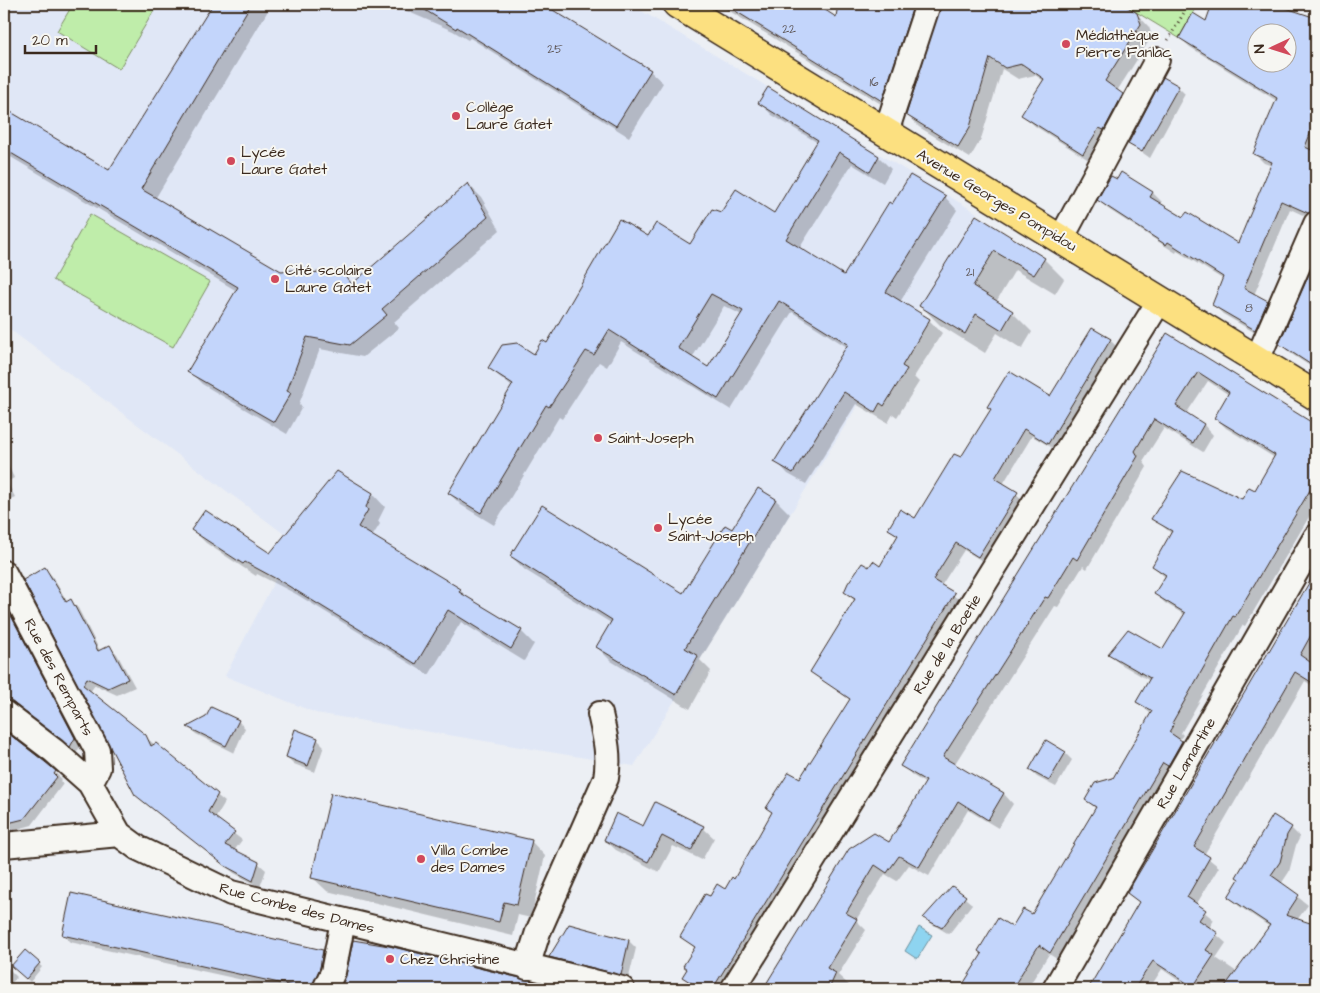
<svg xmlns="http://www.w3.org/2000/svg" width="1320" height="993" viewBox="0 0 1320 993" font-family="'Architects Daughter',sans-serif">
	<rect width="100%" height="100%" fill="#eceff4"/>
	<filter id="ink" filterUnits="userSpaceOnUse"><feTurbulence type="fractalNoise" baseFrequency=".02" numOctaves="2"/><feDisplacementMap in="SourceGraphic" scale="10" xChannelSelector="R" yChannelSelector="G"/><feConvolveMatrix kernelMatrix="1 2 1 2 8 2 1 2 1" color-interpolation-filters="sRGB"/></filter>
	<g filter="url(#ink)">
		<path fill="#e0e7f6" d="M4 4H630L977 213 634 766 316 713 225 676 295 542 4 325Z"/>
		<path fill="#bfedaa" stroke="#7d8c64" d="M73 4H158L119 69 57 31Z
			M1123 4H1198L1179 38Z
			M90 214 210 282 173 347 53 280Z"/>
		<path fill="#8ed4f0" stroke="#6d909c" d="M919 927 932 935 917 959 905 951Z"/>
		<path fill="#0003" fill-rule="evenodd" d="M214 4H272L155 199 281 272 309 270 314 274 340 271 353 285 468 184 481 197 500 230 394 322 399 328 363 357 320 349 299 404 302 407 287 434 202 384 189 371 237 291 4 153V108L110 172Z
			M390 4H541L650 71 663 83 629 137 470 38 468 40 453 31Z
			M718 4H813L844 23 865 11 867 4H935L894 112Z
			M942 4H1120L1137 14 1149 27 1152 36 1117 91 1134 106 1095 164 1035 126 1023 115 1044 81 1035 75 1018 79 1002 69 981 139 970 158 919 127 907 115Z
			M1213 4H1268L1316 21V221L1290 209 1254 295 1267 302 1276 312 1264 338 1223 314 1213 304 1224 280 1177 251 1176 253 1108 209 1099 200 1121 174 1153 193 1162 202 1160 204 1238 245 1272 166 1264 163 1255 154 1277 101 1190 47 1180 38 1207 23ZM1258 32H1288V62H1258Z
			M1178 87 1185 94 1150 158 1129 143Z
			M768 89 879 157 891 169 883 183 852 164 799 249 844 277 911 176 945 197 957 210 900 302 929 320 942 333 914 377 919 382 897 417 893 414 888 423 856 404 806 484 788 474 776 461 847 347 792 312 731 410 621 342 607 367 599 362 562 419 559 417 494 525 461 505 449 493 512 387 489 368 534 355 547 345 649 237 690 246 721 214 774 215 818 143 772 115 760 103ZM724 306 742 315 709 368 692 358Z
			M976 217 1044 259 1064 279 1055 294 1015 270 996 302 1012 312 1032 332 1022 349 997 333 985 353 940 325 920 305Z
			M1316 261V370L1290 353 1280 344Z
			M1093 330 1110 340 1118 348 1056 450 1032 436 1003 484 1025 501 986 563 964 550 941 586 962 602 724 989H699L683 977 695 948 681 936 710 898 725 891 735 881 773 813 767 808 800 780 850 700 812 672 855 601 845 592 870 569 880 568 898 537 889 528 915 520 961 459 992 410 988 407 1051 398Z
			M1167 334 1316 427V505L1245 626 1243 625 1181 733 1183 735 1179 740 1191 752 1060 961 1049 954 1027 989H962L983 954 1013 929 1033 916 1096 809 1087 800 1113 780 1151 714 1137 702 1150 681 1119 663 1110 654 1163 651 1185 615 1165 603 1156 594 1166 578 1153 566 1172 534 1153 518 1242 501 1255 492 1275 458 1226 428 1216 418 1229 395 1208 381 1186 414 1204 425 1213 435 1203 452 1164 428 1143 461 1147 467 1087 569 1083 566 1058 607 1055 606 954 765 1004 794 1013 804 998 828 968 810 929 876 909 865 897 881 885 874 856 920 866 930 838 975 850 986 848 989H765L850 850 889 844 926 784 912 775 902 765Z
			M4 456 14 478 7 482 15 497 4 502Z
			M337 473 373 494 385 507 378 521 380 524 372 537 460 590 470 600 521 631 534 644 524 661 461 622 429 675 296 594 257 574 256 576 206 543 193 530 270 555Z
			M759 489 776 500 790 514 700 660 711 671 690 709 611 661 597 647 611 623 525 570 511 556 683 595 732 531Z
			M45 569 52 576 68 603 71 601 78 608 100 651 109 646 117 654 135 687 117 695 95 685 90 692 225 802 215 819 242 840 234 851 258 863 266 870 260 887 234 873 136 794 25 580Z
			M1316 574V649L1310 663 1316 668V688L1305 681 1204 855 1219 867 1196 905 1214 920 1209 928 1226 943 1216 958 1237 972 1270 927 1239 906 1230 897 1291 828 1300 837 1296 845 1289 872 1281 884 1308 905 1297 920 1316 927V989H1178L1182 983 1162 969 1149 989H1090L1140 903 1129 893Z
			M4 598 81 745 77 752 20 708 6 706 4 708V662L9 656 4 647Z
			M212 708 238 721 245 728 234 753 196 734 189 727 207 718Z
			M4 732 44 763 62 779 60 781 63 784 32 825 4 833Z
			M317 739 324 746 315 772 294 764 287 757Z
			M1065 753 1072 760 1056 787 1037 777 1030 770Z
			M644 828H703L714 838 702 860 673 846 659 872 616 850 605 840Z
			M531 841 545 856 531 918 518 915 513 936 327 891 312 877Z
			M952 887 972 904 949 934 932 924 925 918Z
			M63 935 323 951 330 958 321 989H284L70 942Z
			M629 941 636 948 628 981 558 964 551 957Z
			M25 952 42 967 30 982 13 966Z
			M4 964 17 977 6 989H4Z
			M487 971 564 989H475Z
			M466 972 451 989H341L348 975Z"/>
		<path fill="#c3d5fb" stroke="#3b2a1e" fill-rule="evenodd" d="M213 4H251L141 189 281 271 310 269V273L340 270 352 284 468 183 488 217 382 309 387 315 350 345 307 337 287 391 291 393 274 422 187 372 238 287 4 149V108L109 170Z
			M415 4H543L651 70 616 126 457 27 456 29Z
			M724 4H816L836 17 838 4H914L882 101Z
			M941 4H1123L1137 13 1141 24 1105 81 1123 94 1104 130 1099 128 1083 154 1021 115 1044 79 1022 64 1005 68 990 58 970 127 958 147 906 115Z
			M1212 4H1274L1316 18V119L1305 147 1316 152V211L1308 213 1281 201 1244 288 1268 301 1255 330 1212 305 1223 277 1168 242 1166 245 1097 200 1111 176 1117 179 1121 172 1153 192 1150 197 1183 217 1187 212 1238 243 1272 162 1253 154 1277 98 1179 38 1193 13 1206 21ZM1258 32H1288V62H1258Z
			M1163 77 1179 86 1142 152 1128 144Z
			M768 87 879 156 870 172 839 152 786 239 844 275 889 202 892 204 910 175 946 196 886 292 930 319 902 366 907 369 884 406 880 403 875 412 844 392 793 473 774 462 848 344 779 301 718 399 609 330 594 355 586 351 549 407 546 405 481 513 448 493 513 384 488 368 502 345 517 343 534 354 542 340 547 343 619 219 648 236 656 223 690 244 712 209 721 212 736 189 774 213 818 140 758 103ZM711 294 743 311 708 367 678 348Z
			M976 215 1045 258 1034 275 994 251 973 286 1013 311 1002 330 976 314 965 334 919 306Z
			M1316 258V368L1279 344Z
			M1092 328 1111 339 1048 444 1024 429 995 478 1018 492 978 557 956 543 944 562 933 580 955 593 715 985 708 989H701L682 977 687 969 683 966 695 947 680 937 705 894 710 896 717 884 725 889 732 877 734 879 772 812 766 808 789 772 800 778 850 699 810 672 855 599 844 592 848 583 862 563 869 567 873 561 880 566 898 535 888 529 900 509 915 518 954 454 961 457 991 409 987 407 1009 371 1050 396Z
			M1167 333 1316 425V480L1235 617 1233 616 1172 723 1174 724 1169 732 1182 741 1168 766 1163 763 1050 953 1039 945 1012 989H960L982 954 978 951 998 918 1012 927 1023 909 1032 914 1096 807 1085 800 1095 783 1113 778 1152 711 1136 702 1150 678 1108 654 1128 629 1163 649 1185 613 1154 594 1166 575 1152 566 1172 531 1151 519 1182 471 1242 499 1249 487 1255 490 1275 455 1214 418 1229 392 1198 372 1176 406 1204 424 1193 443 1154 419 1135 451 1138 456 1077 560 1073 557 1048 598 1045 597 943 757 1004 793 988 820 958 801 919 867 899 856 887 873 875 865 846 913 857 919 827 968 836 973 829 989H763L849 849 874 833 889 842 926 781 900 766Z
			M337 471 373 493 366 507 368 510 358 527 461 589 459 592 522 630 511 649 448 610 416 664 282 582 245 562 243 564 191 530 205 510 270 553Z
			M758 488 776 499 685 648 698 656 676 695 596 647 612 620 510 556 542 505 683 593 725 525 732 529Z
			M45 567 66 602 71 599 98 651 110 645 128 679 108 688 87 678 83 685 146 735 151 746 156 743 218 794 208 812 235 832 225 845 259 862 253 881 225 866 135 795 23 580Z
			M1316 571V626L1300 655 1316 666V685L1295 672 1194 847 1210 857 1187 897 1206 910 1199 920 1218 933 1206 950 1214 955 1193 987 1153 961 1134 989H1088L1139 902 1127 893Z
			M4 602 75 738 70 747 12 702 4 700Z
			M211 707 239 720 226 746 187 727 206 717Z
			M295 729 318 738 308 766 286 757Z
			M4 730 45 762 56 771 54 774 57 777 24 819 4 824Z
			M1046 740 1066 752 1049 781 1029 770Z
			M331 793 532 840 517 905 504 902 499 922 311 878Z
			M655 802 704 826 691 851 662 836 648 862 604 840 616 813 643 826Z
			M1273 815 1292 827 1287 835 1280 862 1271 875 1299 895 1286 915 1316 925V989H1223L1270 925 1228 897 1239 879 1236 877Z
			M952 886 966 896 942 928 923 918Z
			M71 893 323 950 320 968 311 989H306L62 935Z
			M569 924 629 940 621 975 549 957Z
			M353 940 389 946 565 989H340L346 975Z
			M25 950 40 963 26 979 11 966Z"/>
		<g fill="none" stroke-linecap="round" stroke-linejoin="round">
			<defs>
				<path id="minor" d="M886 132 928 4
					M1061 239 1157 60
					M1257 360 1316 224
					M4 573 97 750 98 768 90 783
					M4 713 54 751 90 783 119 834 138 848 231 893 622 989
					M4 845 119 834
					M527 967 538 932 606 778C610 755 605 736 600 714
					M325 989 333 972 343 921
					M733 989 1160 300
					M1055 989 1316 537"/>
				<path id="major" d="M677 4 1316 396"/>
			</defs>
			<use href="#minor" stroke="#3b2a1e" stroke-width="28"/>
			<use href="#major" stroke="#3b2a1e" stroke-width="31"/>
			<path stroke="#3b2a1e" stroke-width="3" stroke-dasharray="1 4" stroke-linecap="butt" d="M1168 40 1189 4"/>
			<use href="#minor" stroke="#f6f6f2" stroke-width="24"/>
			<use href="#major" stroke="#fce080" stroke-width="28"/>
		</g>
	</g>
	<g fill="#d1495b" stroke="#f6f6f2" stroke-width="2">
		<circle cx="1066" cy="44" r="5"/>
		<circle cx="456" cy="116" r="5"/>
		<circle cx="231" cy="161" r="5"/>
		<circle cx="275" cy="279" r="5"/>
		<circle cx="598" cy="438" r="5"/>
		<circle cx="658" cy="528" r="5"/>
		<circle cx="421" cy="859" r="5"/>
		<circle cx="390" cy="959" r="5"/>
	</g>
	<g text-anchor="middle" stroke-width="4" stroke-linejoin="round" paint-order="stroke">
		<g font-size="12" fill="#5d5555">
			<text x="789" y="33">22</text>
			<text x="555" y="53">25</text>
			<text x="874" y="86">16</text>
			<text x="970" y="276">21</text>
			<text x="1249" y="312">8</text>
		</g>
		<g font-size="15" fill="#3b2a1e" stroke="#f6f6f2" text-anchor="start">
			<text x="1076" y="40">Médiathèque<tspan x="1076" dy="17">Pierre Fanlac</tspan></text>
			<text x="466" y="112">Collège<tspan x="466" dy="17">Laure Gatet</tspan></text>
			<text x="241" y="157">Lycée<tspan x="241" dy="17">Laure Gatet</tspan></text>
			<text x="285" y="275">Cité scolaire<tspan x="285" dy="17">Laure Gatet</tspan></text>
			<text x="608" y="443">Saint-Joseph</text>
			<text x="668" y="524">Lycée<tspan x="668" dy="17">Saint-Joseph</tspan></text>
			<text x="431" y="855">Villa Combe<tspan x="431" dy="17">des Dames</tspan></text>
			<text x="400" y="964">Chez Christine</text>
		</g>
		<g font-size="15" fill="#3b2a1e" stroke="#f6f6f2">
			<text transform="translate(997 200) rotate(31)" y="5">Avenue Georges Pompidou</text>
			<text transform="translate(947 644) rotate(-58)" y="5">Rue de la Boetie</text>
			<text transform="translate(59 677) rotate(62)" y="5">Rue des Remparts</text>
			<text transform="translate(1186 763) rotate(-60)" y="5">Rue Lamartine</text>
			<text transform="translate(297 908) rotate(15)" y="5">Rue Combe des Dames</text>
		</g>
	</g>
	<rect width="1320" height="993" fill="none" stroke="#f6f6f2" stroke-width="20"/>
	<rect x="10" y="10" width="1300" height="973" fill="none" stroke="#3b2a1e" stroke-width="2" filter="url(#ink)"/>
	<g transform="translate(1272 48) rotate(266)"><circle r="24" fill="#f6f6f2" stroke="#aba49d"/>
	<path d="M0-4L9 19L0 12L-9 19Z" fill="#d1495b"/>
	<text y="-8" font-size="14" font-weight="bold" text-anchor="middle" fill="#3b2a1e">N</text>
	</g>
	<path d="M25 45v8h71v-8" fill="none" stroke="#3b2a1e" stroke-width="2.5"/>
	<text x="32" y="45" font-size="15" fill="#3b2a1e" stroke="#f6f6f2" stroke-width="4" paint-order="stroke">20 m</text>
</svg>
